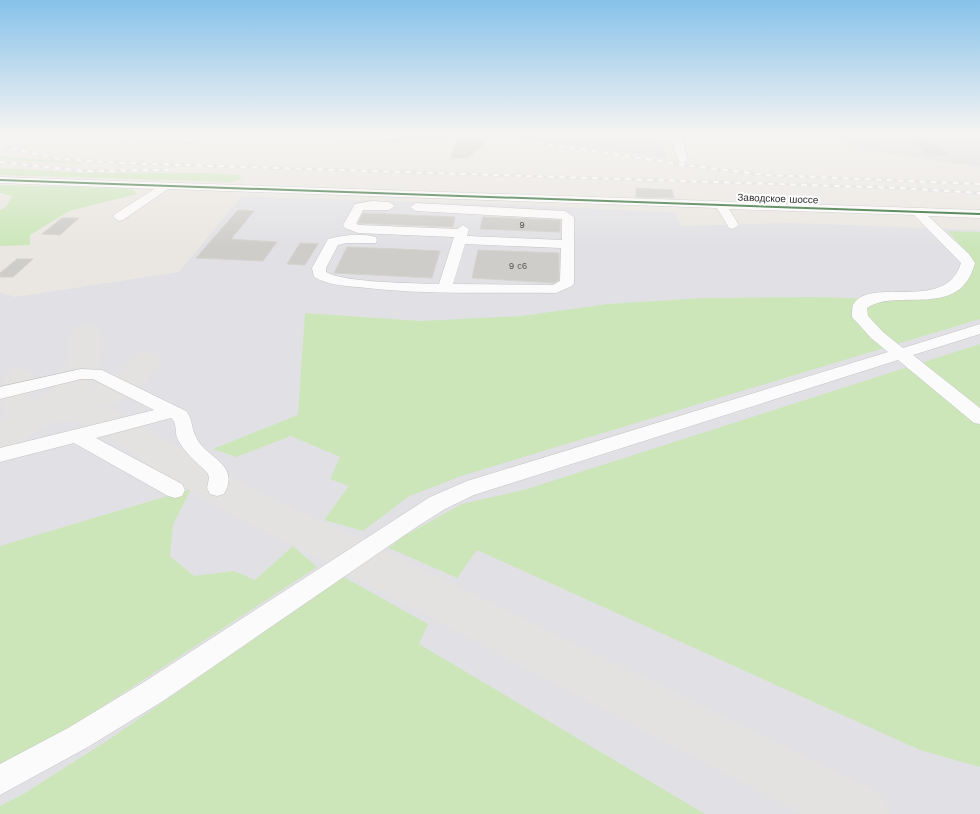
<svg xmlns="http://www.w3.org/2000/svg" width="980" height="814" viewBox="0 0 980 814" font-family="'Work Sans',sans-serif">
	<rect width="100%" height="100%" fill="#eae7e2"/>
	<path fill="#dedcde" d="M210 133H450L447 143 205 137Z
		M454 133H659L666 158 581 147 576 150Z
		M838 133H980V167L852 148Z"/>
	<path fill="#e1e1e5" d="M241 197 522 205 675 213 681 226 790 223 980 230V814H0V292L15 297 179 272Z"/>
	<path fill="#cce6ba" d="M0 156 84 163 79 164 0 159Z
		M0 168 88 173H199L238 175 242 179 231 182 0 175Z
		M0 185 124 188 133 190 137 194 69 211 30 235V245L0 246V210L6 207 12 196 0 193Z
		M948 231 980 232V319L461 476 408 497 363 531 324 520 349 486 330 479 340 457 291 436 236 457 213 449 298 415 305 313 421 321 521 316 608 304 704 298 814 297 882 299 941 296 963 279 968 254Z
		M980 344V767L920 750 477 550 457 578 389 548 402 537 462 504 527 489Z
		M191 489 173 525 170 556 194 576 234 571 255 580 293 546 317 567 17 762 0 770V546Z
		M344 577 428 624 419 644 705 814H0V806L25 793 108 740Z"/>
	<g fill="none" stroke-linecap="round" stroke-linejoin="round">
		<path fill="#e4e2e0" fill-rule="evenodd" d="M86 324 97 327C107 341 98 374 88 389L119 373 135 354 146 351 157 354 162 361C147 385 133 397 107 407L129 417 193 457 266 496 371 544 881 794 890 814H802L341 570 238 518 167 477 104 434 81 423 69 421 53 422 35 432 13 451 0 455V422L6 417C0 405 0 384 7 371L18 368 29 371 34 378 29 400H38C45 390 58 387 63 376 71 360 66 341 75 327Z"/>
	</g>
	<path fill="#cfcdc9" stroke="#d5d3ce" d="M463 137 487 141 468 158H451L457 138Z
		M912 140 931 141 949 156 928 155Z
		M636 188 672 190 674 198 636 197Z
		M238 210 254 211 231 239 277 242 263 261 196 258Z
		M363 213 455 217 453 227 358 223Z
		M483 217 560 220V232L480 229Z
		M62 218H79L60 235 42 234Z
		M300 243 318 244 305 265 287 264Z
		M347 247 399 249 440 251 432 278 334 273Z
		M478 250 559 253V280L554 283 472 278Z
		M17 259H33L13 277H0V273Z"/>
	<g fill="none" stroke-linecap="round" stroke-linejoin="round">
		<defs>
			<path id="minor" d="M26 133H66L61 136 29 138 26 137 24 135Z
				M94 133H139L189 136 193 133H203L194 141 191 142 99 136Z
				M337 133H409C402 141 345 141 334 138L332 136Z
				M548 133H680L688 160 683 163 679 162 672 140 553 136Z
				M0 177 980 210V218L928 216 969 254 975 263C960 321 897 287 867 308L868 316 883 332 903 348 980 324V334L913 355 980 408V424L974 423 898 360 474 495 445 509 418 526 163 701 88 747 0 795V764L68 728 144 682 430 497 467 481 888 352 871 338 852 317C852 313 852 308 853 305 869 275 946 314 961 263L914 215 729 209 739 225 733 229 729 228 717 208 168 189 123 220 119 221 113 217 115 214 154 189 0 183Z
				M372 201 389 202 395 206 389 210H363L356 224 360 225 457 229 463 225 469 229 467 236 562 240V219L416 211 410 207 416 203 565 211 574 217V283L572 286 556 293C493 292 430 295 367 288 350 286 329 286 314 277L312 268 328 239C344 235 360 233 376 237L377 240 376 243H346L338 245 326 268V272C345 283 414 283 439 284L454 237 358 233 345 228 343 225 355 204ZM465 244 561 248 560 281 553 285 453 284Z
				M81 369 102 370 186 411C193 419 191 428 196 437 206 459 241 463 224 494L217 496 210 494 207 488 209 478 208 474C197 462 184 453 177 438 175 432 177 422 171 418L96 438 182 484 185 490 182 496 175 498 168 496 74 443 0 462V448L154 410 93 379H81L0 399V387Z"/>
		</defs>
		<use href="#minor" stroke="#c4c3c3" stroke-width="1"/>
		<use href="#minor" fill="#fcfbfb" fill-rule="evenodd"/>
		<defs>
			<path id="rail" d="M472 133 692 166 767 175 980 184
				M0 146 60 159 121 163 900 188 980 193
				M0 162 83 171 169 170"/>
		</defs>
		<use href="#rail" stroke="#dededf" stroke-width="3"/>
		<use href="#rail" stroke="#fff" stroke-width="2" stroke-dasharray="5.5" stroke-linecap="butt"/>
		<defs>
			<path id="cycleway" d="M0 179 980 213V215L0 181Z"/>
		</defs>
		<use href="#cycleway" stroke="#fff" stroke-width="3"/>
		<use href="#cycleway" fill="#1b5e20" fill-rule="evenodd"/>
	</g>
	<linearGradient id="sky" x2="0" y2="1"><stop stop-color="#86c2ea"/><stop offset="0.54" stop-color="#f6f4f2"/><stop offset="1" stop-color="#f6f4f2" stop-opacity="0"/></linearGradient>
	<rect width="980" height="247" fill="url(#sky)"/>
	<g text-anchor="middle" stroke-width="4" stroke-linejoin="round" paint-order="stroke">
		<g font-size="9" fill="#565655">
			<text x="522" y="228">9</text>
			<text x="518" y="269">9 с6</text>
		</g>
		<g font-size="10" fill="#2c2c2c" stroke="#fff">
			<text transform="translate(778 198) rotate(2)" y="4">Заводское шоссе</text>
		</g>
	</g>
</svg>
